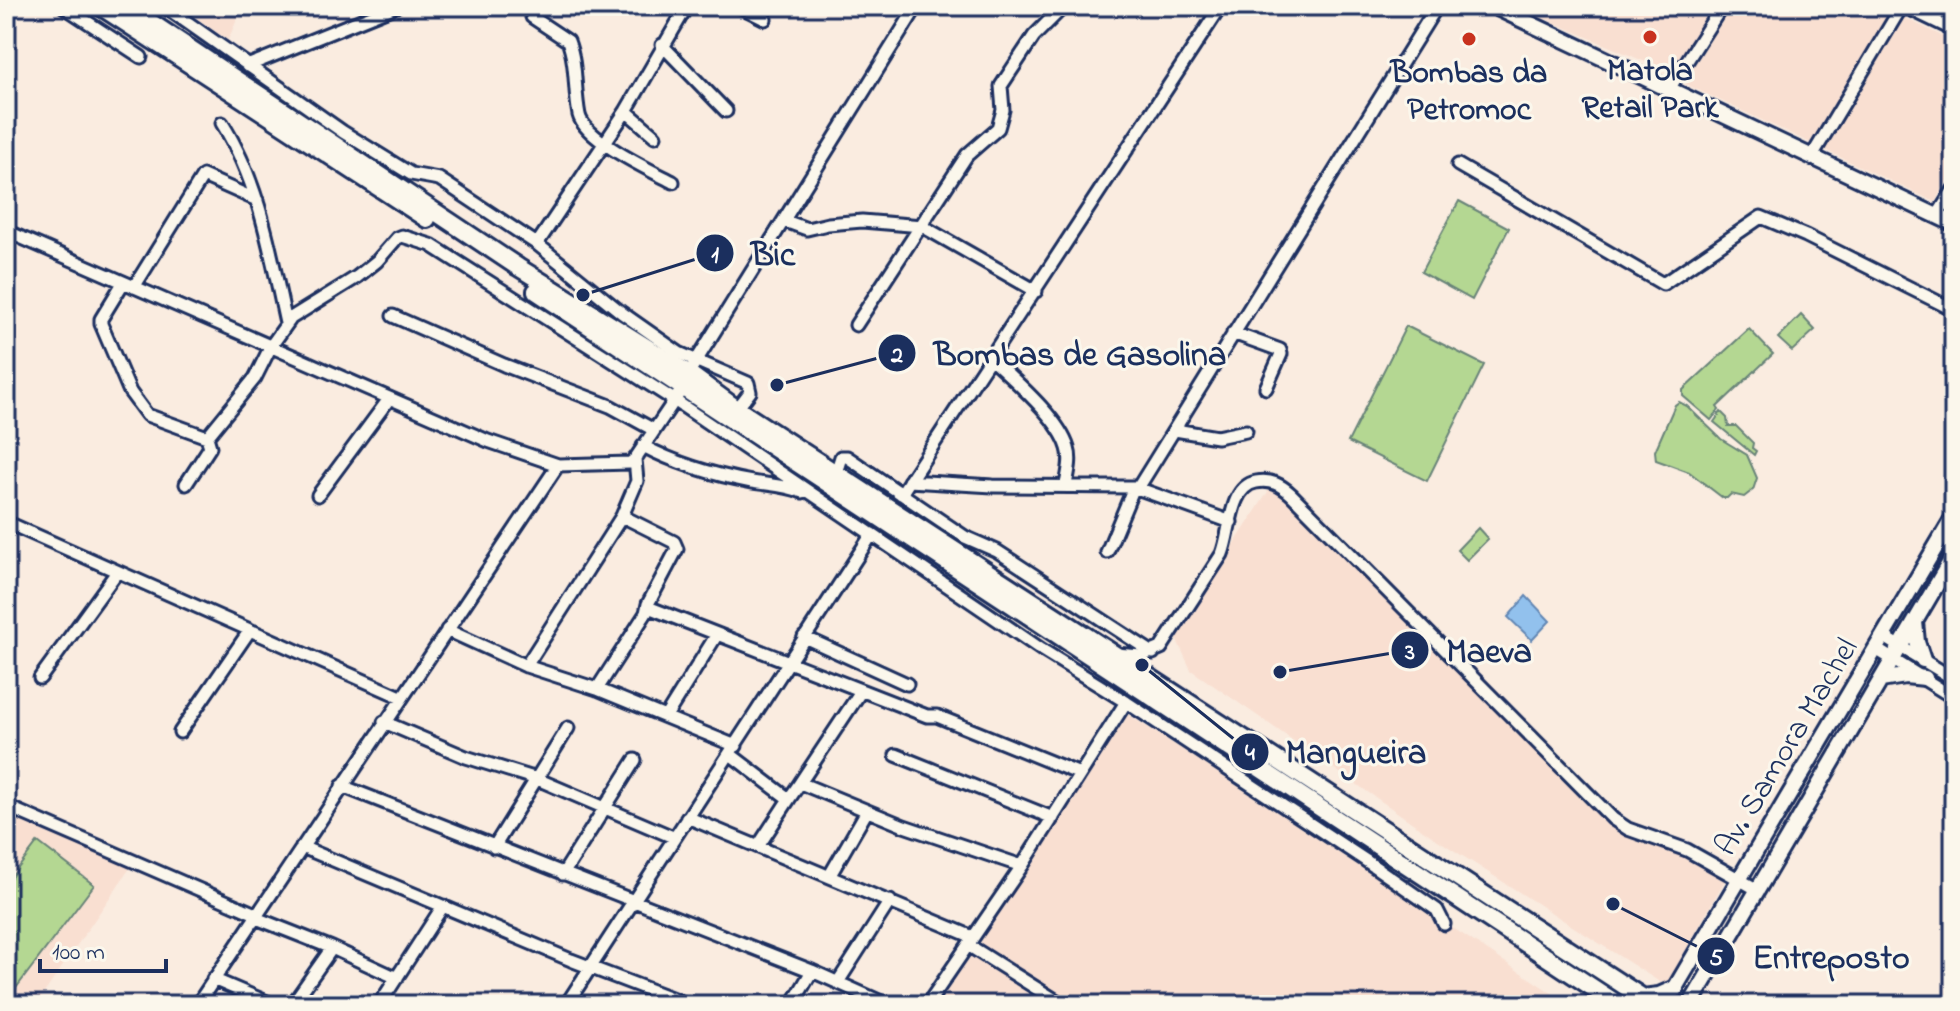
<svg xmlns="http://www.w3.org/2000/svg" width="1960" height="1011" viewBox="0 0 1960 1011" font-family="'Indie Flower',sans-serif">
	<rect width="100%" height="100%" fill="#faece0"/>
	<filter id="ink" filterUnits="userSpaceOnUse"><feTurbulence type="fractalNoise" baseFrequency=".0125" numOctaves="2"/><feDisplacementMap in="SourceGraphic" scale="16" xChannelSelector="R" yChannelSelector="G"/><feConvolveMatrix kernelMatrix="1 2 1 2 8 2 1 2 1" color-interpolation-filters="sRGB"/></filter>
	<g filter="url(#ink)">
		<path fill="#f9dfd1" d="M179 6H243L228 40Z
			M1515 6H1716L1676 75Z
			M1732 6H1881L1954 42V168L1935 202 1683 83Z
			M1273 484 1620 830 1677 848 1725 880 1666 986 1433 837 1191 670 1175 636Z
			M1127 714 1180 748 1570 1005H934Z
			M6 814 130 868 36 1005H6Z"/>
		<path fill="#b4d792" stroke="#688378" stroke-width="2" d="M1459 201 1509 228 1472 300 1421 272Z
			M1801 315 1815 330 1792 351 1778 338Z
			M1406 326 1484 365 1427 481 1348 442Z
			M1749 329 1773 354 1717 407 1719 410 1711 420 1683 396V390Z
			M1679 402 1687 406 1721 439 1747 455 1757 478 1753 490 1744 497 1731 494 1727 498H1723L1689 472 1656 460 1655 451 1675 405Z
			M1721 412 1727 418 1728 426H1736L1753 443 1752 448 1756 451 1754 455 1714 422Z
			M1478 528 1488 539 1467 560 1457 550Z
			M38 842 94 885 10 996 6 992V884Z"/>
		<path fill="#92c1ed" stroke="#6287b4" stroke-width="2" d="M1526 596 1550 621 1532 640 1508 617Z"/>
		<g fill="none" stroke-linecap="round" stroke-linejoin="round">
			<defs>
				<path id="minor" d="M63 6 141 57
					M164 6 343 132 411 174 439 179 537 244 622 313 679 353 748 383 750 392 737 409
					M739 6 765 19
					M1904 6 1954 30
					M532 17 568 41C577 64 574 90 579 115 585 140 650 170 673 182
					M662 45 726 111
					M247 66 396 6
					M1669 89 1722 6
					M626 111 655 136
					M222 123C260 184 271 255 286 323
					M1812 156 1902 6
					M1458 165 1663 284 1761 217 1806 236 1954 310
					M1937 216 1954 189
					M785 221 807 229 828 224 862 221 922 226 1036 291
					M6 231 488 441 558 465 630 463 635 459 678 395
					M537 244 626 111 687 6
					M123 283 101 319V324L130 392 147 415 207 437
					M134 287 203 176 257 200
					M393 316 504 365 610 406 654 430
					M856 325 967 155 998 128 1003 110 1001 86 1034 36 1064 6
					M1233 333 1280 350 1281 354 1266 388
					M991 358C1014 380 1059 418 1068 448 1072 460 1068 473 1066 485
					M693 366 917 6
					M1175 430 1217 437 1246 431
					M643 446C677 464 714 475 752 482 769 485 786 485 802 492
					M836 473 841 457H847L965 537 997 551 1153 653
					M909 481 993 486 1134 487 1231 522
					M186 484 210 447 207 437 255 378 271 346 291 318 357 277 377 261 397 238 402 236 431 245 674 400 1042 650 1126 702 1365 860 1437 910 1444 924
					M1138 488 1437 6
					M901 494 1221 6
					M318 495 389 399
					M6 522 401 697
					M1107 552 1134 487
					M648 607 927 716H937L1080 774
					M447 630 526 666 597 689 736 746
					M1883 636 1954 679
					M804 637 907 684
					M1876 649 1954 698
					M1115 654 1142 656 1161 648 1222 554C1231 532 1229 487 1256 482 1271 479 1281 485 1291 494L1613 819 1628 829 1687 850 1758 890
					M526 666 622 516 637 481 635 459
					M40 678 117 572
					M597 689 646 613 648 604 677 549 674 542 622 516
					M666 716 716 636
					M384 722 466 757 537 779 673 837
					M180 732 250 630
					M730 754 789 799 800 783 904 826 1022 866
					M896 755 1053 818
					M800 783 861 691
					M342 786 812 971 888 1005
					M6 806 258 915
					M687 817 973 937
					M759 845 789 799
					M302 847 571 960 689 1005
					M494 847 568 728
					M563 874 635 760
					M830 875 867 811
					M256 918 332 948 397 978
					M968 945 1063 1005
					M213 979 274 1005
					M838 982 890 901
					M197 1005 558 465
					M292 1005 332 948
					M379 1005 443 906
					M566 1005 872 534
					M792 1005 812 971
					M927 1005 1022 866 1126 702"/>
				<path id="major" d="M1493 6 1954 224
					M1915 622 1917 642 1923 660
					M1881 680 1905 676 1925 678
					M1665 1005 1954 516
					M1690 1005 1954 555"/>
				<path id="highway" d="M100 6 427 219
					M126 6 518 267 688 373 737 409 1654 1005
					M536 291 1619 1005
					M1643 998 1659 996 1675 989"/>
			</defs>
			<use href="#minor" stroke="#1b2f5e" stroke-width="17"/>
			<use href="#major" stroke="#1b2f5e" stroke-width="20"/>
			<use href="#highway" stroke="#1b2f5e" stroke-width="22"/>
			<use href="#minor" stroke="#fbf7ec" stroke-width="11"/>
			<use href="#major" stroke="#fbf7ec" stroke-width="14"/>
			<use href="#highway" stroke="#fbf7ec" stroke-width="16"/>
		</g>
	</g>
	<g fill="#c8321e" stroke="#fbf7ec" stroke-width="3">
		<circle cx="1650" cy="37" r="8"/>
		<circle cx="1469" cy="39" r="8"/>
	</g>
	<g text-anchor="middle" stroke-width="6" stroke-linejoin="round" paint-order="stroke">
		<g font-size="32" font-weight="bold" fill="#1b2f5e" stroke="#fbf7ec">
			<text x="1650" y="80">Matola<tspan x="1650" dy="37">Retail Park</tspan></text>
			<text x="1469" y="82">Bombas da<tspan x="1469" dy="37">Petromoc</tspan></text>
		</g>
		<g font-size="32" fill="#1b2f5e" stroke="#fbf7ec">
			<text transform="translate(1785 746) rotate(-59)" y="11">Av. Samora Machel</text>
		</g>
	</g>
	<path fill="none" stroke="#1b2f5e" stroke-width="3" d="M583 295L715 253M777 385L897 353M1280 672L1410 650M1142 665L1250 752M1613 904L1716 956"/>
	<g fill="#1b2f5e" stroke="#fbf7ec" stroke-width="3">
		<circle cx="583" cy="295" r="8"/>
		<circle cx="777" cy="385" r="8"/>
		<circle cx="1280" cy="672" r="8"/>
		<circle cx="1142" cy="665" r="8"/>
		<circle cx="1613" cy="904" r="8"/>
		<circle cx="715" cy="253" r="20"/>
		<circle cx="897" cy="353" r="20"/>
		<circle cx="1410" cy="650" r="20"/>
		<circle cx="1250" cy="752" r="20"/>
		<circle cx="1716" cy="956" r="20"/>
	</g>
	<g font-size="24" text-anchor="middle" font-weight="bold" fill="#fff">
		<text x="715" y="262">1</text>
		<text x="897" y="362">2</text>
		<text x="1410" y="659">3</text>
		<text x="1250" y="760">4</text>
		<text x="1716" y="965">5</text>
	</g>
	<g font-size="34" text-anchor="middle" font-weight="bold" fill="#1b2f5e" stroke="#fbf7ec" stroke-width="6" stroke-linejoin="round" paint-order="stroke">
		<text x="773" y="265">Bic</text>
		<text x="1080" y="365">Bombas de Gasolina</text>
		<text x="1489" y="662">Maeva</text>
		<text x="1356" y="763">Mangueira</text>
		<text x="1831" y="968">Entreposto</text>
	</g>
	<rect width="1960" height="1011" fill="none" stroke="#fbf7ec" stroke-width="32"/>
	<rect x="16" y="16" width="1928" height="979" fill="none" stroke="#1b2f5e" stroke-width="3" filter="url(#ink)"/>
	<path d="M40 959v12h126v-12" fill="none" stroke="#1b2f5e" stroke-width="4"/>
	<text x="52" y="959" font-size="24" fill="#1b2f5e" stroke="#fbf7ec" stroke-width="6" paint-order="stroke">100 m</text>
</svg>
